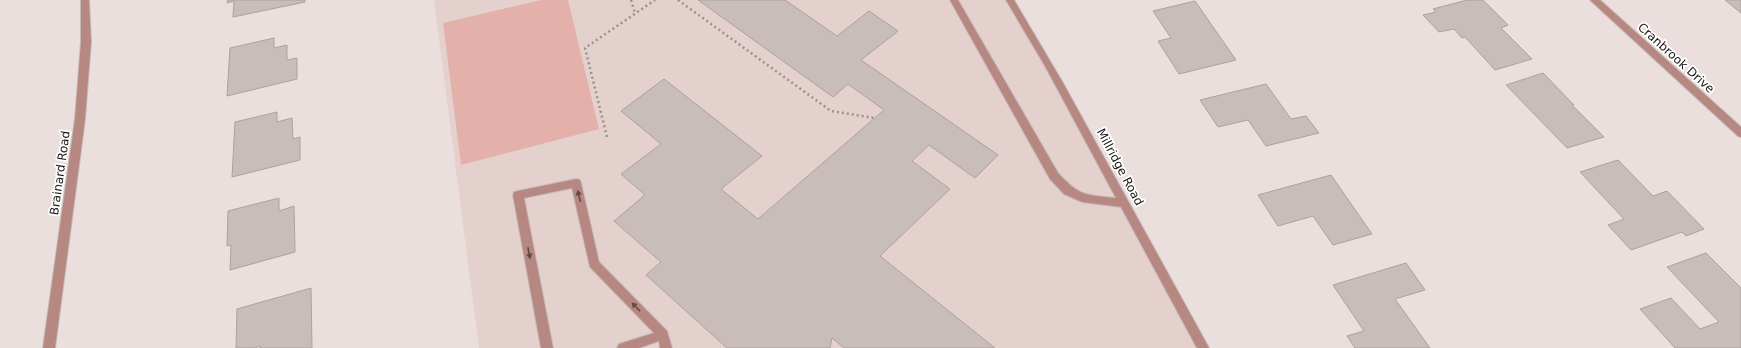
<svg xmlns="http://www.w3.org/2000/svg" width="1741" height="348" viewBox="0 0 1741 348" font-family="'DejaVu Sans',sans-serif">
	<rect width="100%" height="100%" fill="#ebdfdd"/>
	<path fill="#e4d0cd" d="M434 0H1010L1203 348H479Z"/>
	<path fill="#e3b1aa" d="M541 0H568L599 129 461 165 443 23Z"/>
	<path fill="#c9bdbb" stroke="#aca19f" d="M228 0H305V2L233 17 234 1 227 3Z
		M698 0H785L837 36 869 11 898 31 861 60 998 155 975 178 929 145 912 161 950 189 880 256 995 348H844L832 338 830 348H727L646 275 661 262 614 221 645 195 621 174 661 144 621 111 664 79 762 156 721 189 758 219 884 110 848 84 833 97Z
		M1467 0H1483L1508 25 1501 28 1532 59 1495 70 1465 37 1462 38 1454 29 1439 32 1423 15 1436 12 1433 9Z
		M1725 0H1741V13Z
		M1195 1 1236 60 1179 74 1158 41 1171 38 1153 11Z
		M274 38V48L287 45V60L297 58V79L227 96 230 48Z
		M1543 73 1574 105H1572L1604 137 1567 148 1506 85Z
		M1266 84 1291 119 1306 116 1319 133 1266 146 1248 120 1218 127 1200 100Z
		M277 112V122L292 118 293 139 300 137V160L232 177 235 122Z
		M1618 160 1653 196 1667 191 1704 229 1686 236 1682 232 1631 250 1608 225 1624 219 1580 172Z
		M1331 175 1372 234 1333 245 1313 216 1278 226 1258 195Z
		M279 198V211L294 206 295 252 230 270 231 245 227 246 228 211Z
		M1706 253 1741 288V348H1675L1640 309 1671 298 1700 329 1719 322 1667 267Z
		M1406 263 1425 290 1395 299 1430 348H1355L1347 336 1364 331 1333 285Z
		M311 288 312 348H260V346L255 348H236L237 309Z"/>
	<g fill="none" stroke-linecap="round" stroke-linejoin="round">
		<defs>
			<path id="minor" d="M81 0H89L91 42 85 119 55 348H43L75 119 81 42Z
				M950 0H958L1058 173C1079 196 1085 195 1116 198L1045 66 1006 0H1014L1063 83 1209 348H1197L1121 207 1082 202 1064 194 1050 179Z
				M1590 0H1600L1741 127V137L1738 136Z
				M576 179 580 180 581 183 599 262 667 331 672 348H660L659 341 639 348H617L619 344 654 333 590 267 572 188 524 198 553 348H541L513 195 514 192 518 191Z"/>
		</defs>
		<use href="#minor" stroke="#c5bbb9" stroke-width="2"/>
		<path stroke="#9a918f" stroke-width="2.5" stroke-dasharray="2 3" stroke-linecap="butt" d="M631 0 635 13
			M678 0 831 111 875 118
			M607 137 585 48 655 0"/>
		<use href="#minor" fill="#b78882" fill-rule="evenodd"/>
	</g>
	<defs><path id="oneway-solid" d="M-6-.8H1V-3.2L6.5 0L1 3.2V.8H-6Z"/></defs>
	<g fill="#604946">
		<use href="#oneway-solid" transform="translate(579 196) rotate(-103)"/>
		<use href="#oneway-solid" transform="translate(529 253) rotate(79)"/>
		<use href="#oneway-solid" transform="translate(636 307) rotate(-134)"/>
	</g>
	<g text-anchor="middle" stroke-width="3.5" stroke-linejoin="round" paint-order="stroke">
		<g font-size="12" fill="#191514" stroke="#fff">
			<text transform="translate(1676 58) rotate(42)" y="4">Cranbrook Drive</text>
			<text transform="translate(1120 167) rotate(62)" y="4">Millridge Road</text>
			<text transform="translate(60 173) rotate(-82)" y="4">Brainard Road</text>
		</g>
	</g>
</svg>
